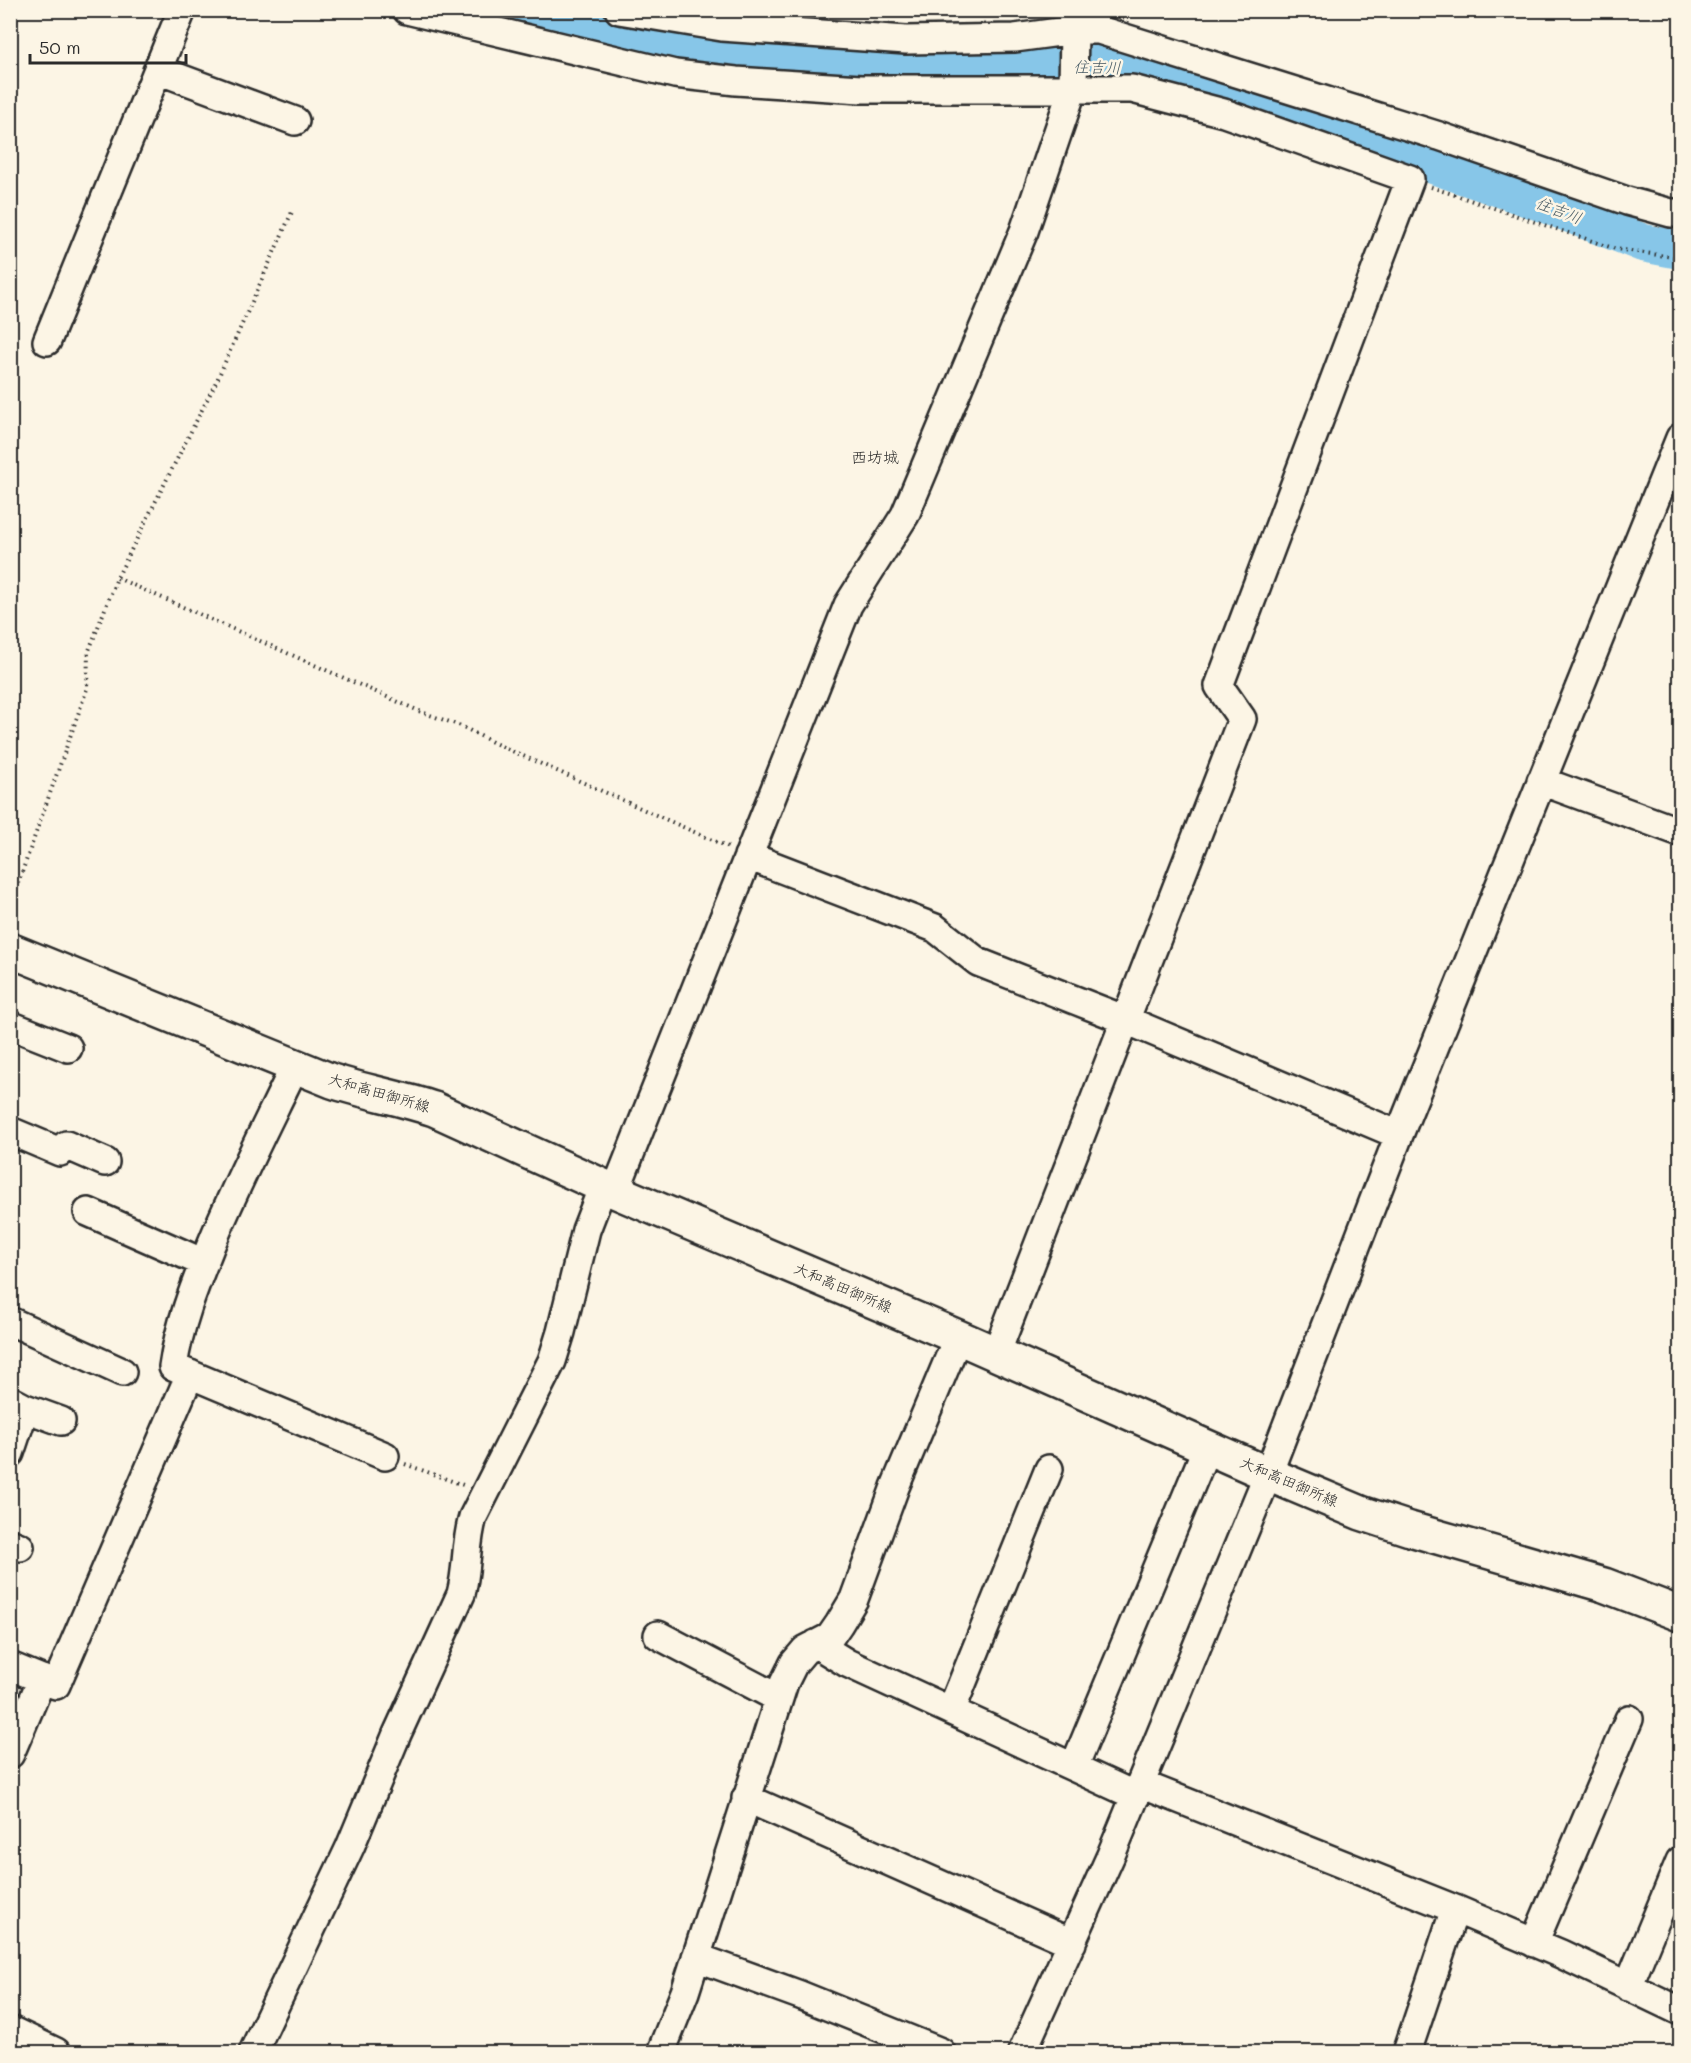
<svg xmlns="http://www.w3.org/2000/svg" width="1691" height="2063" viewBox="0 0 1691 2063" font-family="Mali,'Klee One',sans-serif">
	<rect width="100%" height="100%" fill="#fcf5e5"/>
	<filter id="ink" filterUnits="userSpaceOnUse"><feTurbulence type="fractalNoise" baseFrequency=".0167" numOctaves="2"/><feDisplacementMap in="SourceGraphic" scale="12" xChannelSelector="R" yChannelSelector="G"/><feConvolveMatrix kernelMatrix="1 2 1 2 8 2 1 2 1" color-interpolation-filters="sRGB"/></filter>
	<g filter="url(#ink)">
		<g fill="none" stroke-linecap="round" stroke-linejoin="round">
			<path stroke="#87c6e8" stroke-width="38" d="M525 10 647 43 704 53 777 61 932 71 1115 64 1220 91 1543 203 1643 243 1680 250"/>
			<defs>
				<path id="minor" d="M407 10 675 74 736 81 861 89H1132L1224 113 1410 179 1219 686 1242 719 996 1354
					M619 10 722 27 906 40 1015 38 1074 30H1099L1439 136 1627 201 1671 213H1680
					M158 70 295 121
					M47 341 182 10
					M1541 781 1680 832
					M748 856 935 928 978 962 1126 1020 1399 1135
					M10 1025 68 1048
					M295 1066C266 1126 236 1184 211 1245 195 1285 179 1324 173 1367L385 1456
					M10 1131 60 1152 66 1145 105 1162
					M615 1192 848 605 905 515 1024 231 1073 88 1074 30
					M88 1212 204 1263
					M10 1321 122 1372
					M10 1400 25 1408 61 1421
					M10 1453 25 1408
					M10 1543 20 1547
					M658 1635 778 1698
					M816 1644 847 1663 1136 1796
					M10 1666 56 1685 190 1374
					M951 1711 1049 1469
					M10 1754 42 1679
					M1074 1767 1207 1447
					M1141 1784 1455 1909 1561 1954 1680 2011
					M746 1798 1072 1943
					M1534 1943 1629 1719
					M696 1957 800 1995 941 2052
					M1628 1987 1680 1861
					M10 2030 56 2052
					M253 2052 350 1847 397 1734 461 1594C468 1567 465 1544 473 1517L552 1361 561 1332 586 1230 603 1186
					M661 2052 685 1992 784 1683 794 1663 805 1650 830 1637 839 1624 854 1599 895 1487 958 1337
					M1022 2052 1111 1855 1268 1474 1399 1135 1680 438
					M1407 2052 1455 1909"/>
				<path id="major" d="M10 950 332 1081C366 1092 401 1098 434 1109L603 1186 958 1337 1268 1474 1361 1513 1410 1529 1604 1585 1680 1614"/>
			</defs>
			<use href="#minor" stroke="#2b2b2b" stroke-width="32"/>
			<use href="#major" stroke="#2b2b2b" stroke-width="38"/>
			<path stroke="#2b2b2b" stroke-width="4" stroke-dasharray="1.5 4.5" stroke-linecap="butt" d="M1431 187 1616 249 1680 258
				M117 578 419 711 461 726 494 743 728 847
				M10 906 87 689 88 653 117 578 218 378 292 212
				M405 1464 463 1485"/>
			<use href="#minor" stroke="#fcf5e5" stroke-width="27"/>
			<use href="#major" stroke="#fcf5e5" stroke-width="33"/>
		</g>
	</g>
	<g text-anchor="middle" stroke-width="5" stroke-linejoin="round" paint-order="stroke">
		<g font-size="15" fill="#2b2b2b" stroke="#fcf5e5">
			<text transform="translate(379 1093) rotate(16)" y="5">大和高田御所線</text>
			<text transform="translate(843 1288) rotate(23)" y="5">大和高田御所線</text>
			<text transform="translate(1289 1482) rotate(23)" y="5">大和高田御所線</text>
		</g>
		<g font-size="16" font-style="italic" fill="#475a64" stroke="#fcf5e5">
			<text transform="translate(1097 67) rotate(1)" y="6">住吉川</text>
			<text transform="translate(1559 210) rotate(21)" y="6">住吉川</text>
		</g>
		<g font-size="16" fill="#2b2b2b" stroke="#fcf5e5">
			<text x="875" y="463">西坊城</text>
		</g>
	</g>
	<rect width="1691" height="2063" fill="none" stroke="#fcf5e5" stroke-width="36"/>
	<rect x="18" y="18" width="1655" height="2027" fill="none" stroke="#2b2b2b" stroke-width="2" filter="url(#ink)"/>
	<path d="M30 54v9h156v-9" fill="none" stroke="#2b2b2b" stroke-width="3"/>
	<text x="39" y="54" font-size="18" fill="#2b2b2b" stroke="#fcf5e5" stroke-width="4.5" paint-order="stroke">50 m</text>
</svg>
